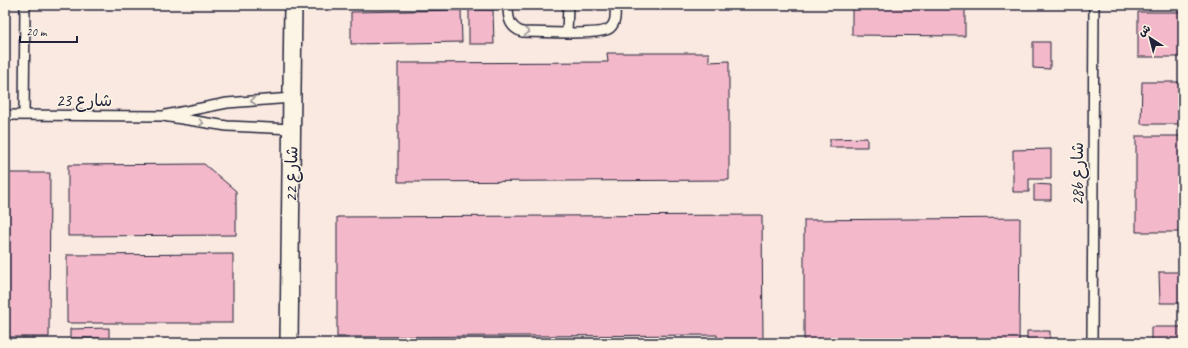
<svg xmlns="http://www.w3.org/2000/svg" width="1188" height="348" viewBox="0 0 1188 348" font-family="Caveat,'Playpen Sans Arabic',sans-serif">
	<rect width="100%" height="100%" fill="#fae9e0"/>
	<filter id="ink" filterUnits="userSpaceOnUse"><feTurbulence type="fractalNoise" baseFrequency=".025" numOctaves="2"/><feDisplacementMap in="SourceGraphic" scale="8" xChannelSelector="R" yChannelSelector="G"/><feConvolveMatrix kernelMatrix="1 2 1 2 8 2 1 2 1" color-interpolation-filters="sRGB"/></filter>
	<g filter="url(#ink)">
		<path fill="#f3b9ca" stroke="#22223b" d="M754 5H785V6H754Z
			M852 5H965V36L852 35Z
			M461 10 462 42 351 44V12Z
			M469 10H493L494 44H469Z
			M1138 12H1183V57H1138Z
			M1033 42H1050V69L1033 68Z
			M607 53H709V62L729 61V180L398 182V63L608 62Z
			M1142 82H1183V124H1141Z
			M1136 136H1183V232H1136Z
			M867 138V147H830V139Z
			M1051 149V179H1029V192H1013V150Z
			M204 164 236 191V235L68 236V165Z
			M5 173H50L49 337H5Z
			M1034 184 1051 185V200H1034Z
			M762 215 763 343H717V335L337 337V217Z
			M1020 218 1019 343H804V220Z
			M233 254V323H67V255Z
			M1159 272H1183V303H1160Z
			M1151 327H1183V343H1151Z
			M109 328V338H70V329Z
			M1027 331H1050V343H1027Z"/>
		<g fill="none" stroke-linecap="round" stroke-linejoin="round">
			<defs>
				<path id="lane" d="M508 5C508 18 509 27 522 32 537 32 602 36 610 28 617 22 615 13 615 5
					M567 33 568 5
					M5 115 163 116 227 126 292 129
					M24 115 25 5
					M166 115 227 103 292 98
					M1092 343 1094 5"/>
				<path id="street" d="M289 343 293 5"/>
			</defs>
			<use href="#lane" stroke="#22223b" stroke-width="12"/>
			<use href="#street" stroke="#22223b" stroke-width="20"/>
			<use href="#lane" stroke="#fcf5e5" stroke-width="9"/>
			<use href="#street" stroke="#fcf5e5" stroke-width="17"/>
		</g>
		<defs><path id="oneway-chevron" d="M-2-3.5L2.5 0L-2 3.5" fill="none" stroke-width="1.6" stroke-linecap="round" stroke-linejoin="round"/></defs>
		<g stroke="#9a9698">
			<use href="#oneway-chevron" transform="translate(527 32) rotate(3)"/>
			<use href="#oneway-chevron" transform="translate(253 101) rotate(174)"/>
			<use href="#oneway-chevron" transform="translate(201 123) rotate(7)"/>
		</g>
	</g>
	<g text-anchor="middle" stroke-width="3" stroke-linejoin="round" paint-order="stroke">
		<g font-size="17" fill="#22223b" stroke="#fcf5e5">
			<text x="84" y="106">شارع 23</text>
			<text transform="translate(291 174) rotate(-89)" y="6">شارع 22</text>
			<text transform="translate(1077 174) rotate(-90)" y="6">28b شارع</text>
		</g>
	</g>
	<rect width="1188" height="348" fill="none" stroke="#fcf5e5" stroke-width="20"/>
	<rect x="10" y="10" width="1168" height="328" fill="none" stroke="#22223b" stroke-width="1.5" filter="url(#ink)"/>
	<g transform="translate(1150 38) rotate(324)" stroke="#fcf5e5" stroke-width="3" paint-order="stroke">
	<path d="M0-3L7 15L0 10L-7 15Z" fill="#22223b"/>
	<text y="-6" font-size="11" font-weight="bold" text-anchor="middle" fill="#22223b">ش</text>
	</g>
	<path d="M20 36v6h57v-6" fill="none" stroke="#22223b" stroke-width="2"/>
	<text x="26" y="36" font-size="12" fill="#22223b" stroke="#fcf5e5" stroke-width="3" paint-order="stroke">20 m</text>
</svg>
